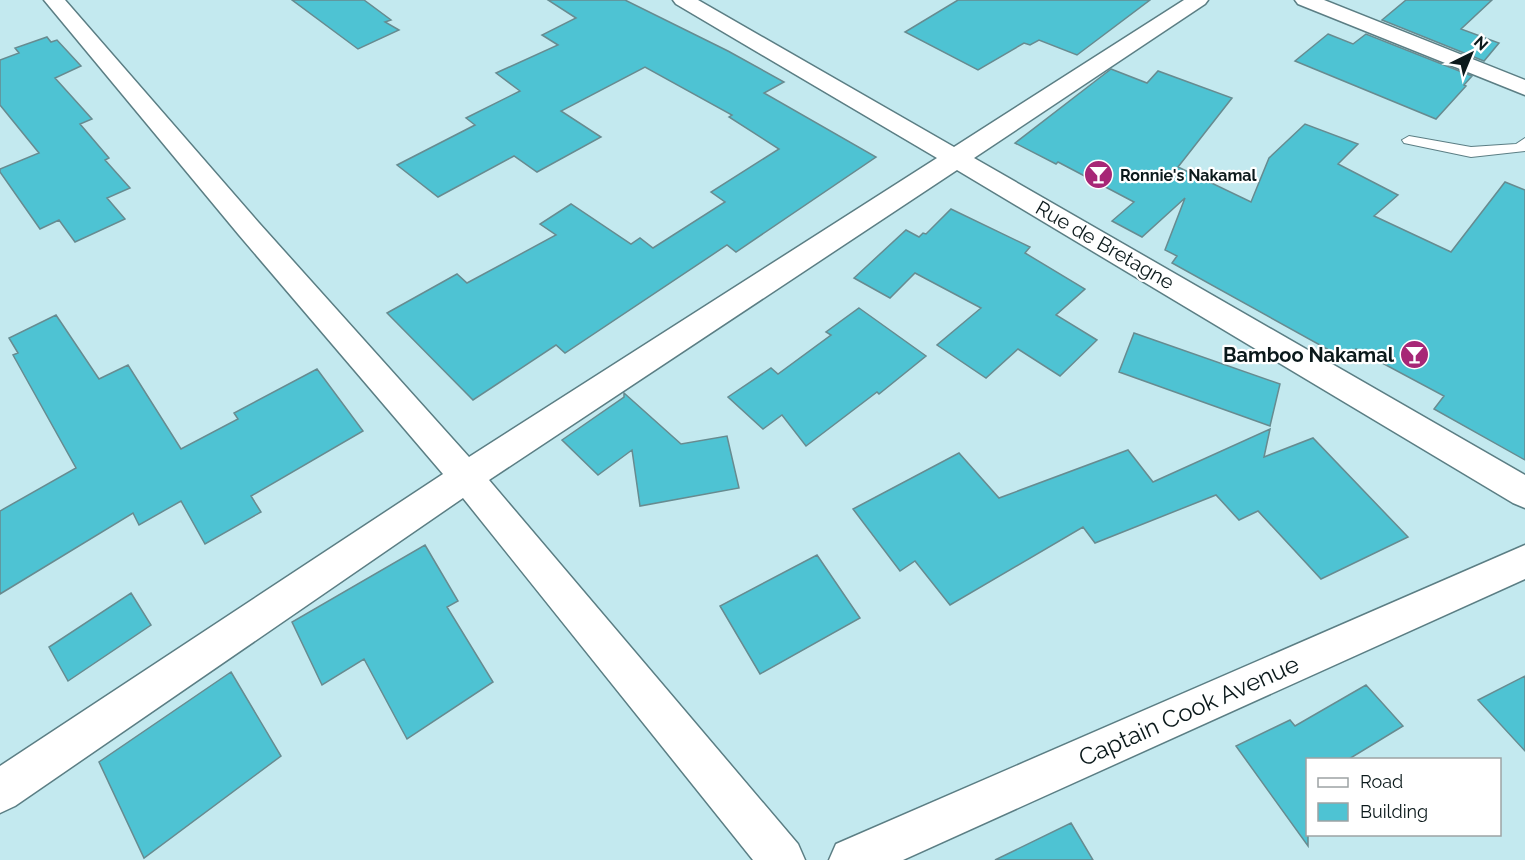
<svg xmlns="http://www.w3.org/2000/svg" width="1525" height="860" viewBox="0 0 1525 860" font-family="Raleway,sans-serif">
	<rect width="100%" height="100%" fill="#c3e9ef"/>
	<path fill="#4ec3d3" stroke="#678b90" stroke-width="1.5" d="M292 0H364L391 20 385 22 399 30 358 49Z
		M548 0H625L728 51 784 82 764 93 876 157 736 252 727 245 565 353 556 345 473 400 387 313 457 274 467 283 556 235 540 224 571 204 631 244 640 238 653 248 725 202 711 192 779 149 729 117 732 115 645 67 561 111 601 137 537 172 514 156 438 197 397 165 475 125 466 118 520 91 496 73 558 45 542 35 576 18Z
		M958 0H1150L1077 55 1039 40 1030 45 1024 43 978 70 905 32Z
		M1406 0H1492L1461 29 1499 43 1484 61 1382 20Z
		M1328 34 1353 44 1366 34 1472 76 1464 85 1466 86 1436 119 1295 61Z
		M47 37 51 42 57 40 81 66 55 78 92 119 80 124 109 158 105 160 130 188 107 198 125 219 75 242 59 220 40 229 0 172V169L39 153 0 105V60L19 53 15 48Z
		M1111 69 1147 83 1158 71 1232 98 1178 167 1251 202 1269 158 1305 124 1358 144 1338 164 1398 195 1374 216 1451 252 1505 182 1525 190V460L1434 409 1444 396 1356 349 1347 360 1172 263 1177 256 1165 250 1185 198 1142 237 1112 221 1134 202 1058 162 1056 164 1015 143Z
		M951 209 1030 247 1025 253 1085 289 1056 315 1097 340 1060 376 1018 349 986 378 937 345 981 308 915 273 890 298 854 278 906 230 919 237 923 233 926 234Z
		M859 308 926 356 879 394 877 392 806 446 782 415 763 429 728 397 771 368 778 374 831 335 826 332Z
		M56 315 99 379 128 365 181 449 238 419 234 413 317 369 363 431 251 496 261 512 205 544 181 501 139 525 133 513 0 594V511L76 468 13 355 18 353 9 338Z
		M1134 333 1280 384 1270 426 1119 372Z
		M624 393 681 444 727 436 739 488 640 506 632 450 598 475 562 440 624 397Z
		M1270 429 1264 457 1313 438 1408 537 1321 579 1258 511 1239 520 1216 495 1095 543 1083 527 950 605 915 561 900 571 853 509 959 453 999 498 1128 450 1153 482Z
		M425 545 458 601 447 607 493 682 407 739 364 659 322 685 292 622Z
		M817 555 860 618 760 674 720 606Z
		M131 593 151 625 68 681 49 647Z
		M231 672 281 756 144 858 99 762Z
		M1525 676V751L1478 700Z
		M1366 685 1403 726 1349 759H1308V846L1236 746 1290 720 1295 726Z
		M1071 823 1093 860H995Z"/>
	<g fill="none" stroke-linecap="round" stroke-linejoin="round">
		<defs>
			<path id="service" d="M1409 136 1471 147 1516 144 1525 138V151L1471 157 1404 143 1402 140Z"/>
			<path id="minor" d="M44 0H65L259 223 469 457 937 158 676 4 673 0H698L954 147 1184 0H1208L1205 4 974 158 1525 475V508L1513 503 957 170 489 480 798 844 805 860H753L463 498 15 806 0 813V766L443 474 239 235Z
				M1295 0H1324L1525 80V95L1298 4Z
				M1525 545V579L903 860H829L836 844Z"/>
		</defs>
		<use href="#service" stroke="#5b7e84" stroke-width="2"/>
		<use href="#minor" stroke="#5b7e84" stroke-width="3"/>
		<use href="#service" fill="#fff" fill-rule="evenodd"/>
		<use href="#minor" fill="#fff" fill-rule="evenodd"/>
	</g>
	<defs>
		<symbol id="bar-disc" viewBox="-11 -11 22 22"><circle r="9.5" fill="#a72776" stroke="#fff"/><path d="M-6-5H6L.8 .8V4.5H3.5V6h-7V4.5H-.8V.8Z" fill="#fff"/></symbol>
	</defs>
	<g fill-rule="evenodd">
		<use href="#bar-disc" x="1082" y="158" width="33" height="33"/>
		<use href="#bar-disc" x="1398" y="338" width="33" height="33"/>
	</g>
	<g text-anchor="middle" stroke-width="4.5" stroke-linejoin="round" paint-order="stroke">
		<g font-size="16" font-weight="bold" fill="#0b191b" stroke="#fff" text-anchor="start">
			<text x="1120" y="181">Ronnie's Nakamal</text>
		</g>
		<g font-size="20" fill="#0b191b" stroke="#fff">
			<text transform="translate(1105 245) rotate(30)" y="7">Rue de Bretagne</text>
		</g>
		<g font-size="20" font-weight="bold" fill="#0b191b" stroke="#fff" text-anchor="end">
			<text x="1394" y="362">Bamboo Nakamal</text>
		</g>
		<g font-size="24" fill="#0b191b" stroke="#fff">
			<text transform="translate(1189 711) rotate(-24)" y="8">Captain Cook Avenue</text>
		</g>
	</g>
	<rect x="1306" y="758" width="195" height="78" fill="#ffffff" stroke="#9da3a4" stroke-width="1.5"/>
	<rect x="1318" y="778" width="30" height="9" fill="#ffffff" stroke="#9da3a4" stroke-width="1.5"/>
	<text x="1360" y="788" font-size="18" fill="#0b191b">Road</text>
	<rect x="1318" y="803" width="30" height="18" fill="#4ec3d3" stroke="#9da3a4" stroke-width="1.5"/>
	<text x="1360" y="818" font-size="18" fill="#0b191b">Building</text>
	<g transform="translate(1471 54) rotate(43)" stroke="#ffffff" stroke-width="4.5" paint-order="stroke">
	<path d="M0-4.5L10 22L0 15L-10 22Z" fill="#0b191b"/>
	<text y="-9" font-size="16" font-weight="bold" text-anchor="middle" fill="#0b191b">N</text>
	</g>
</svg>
